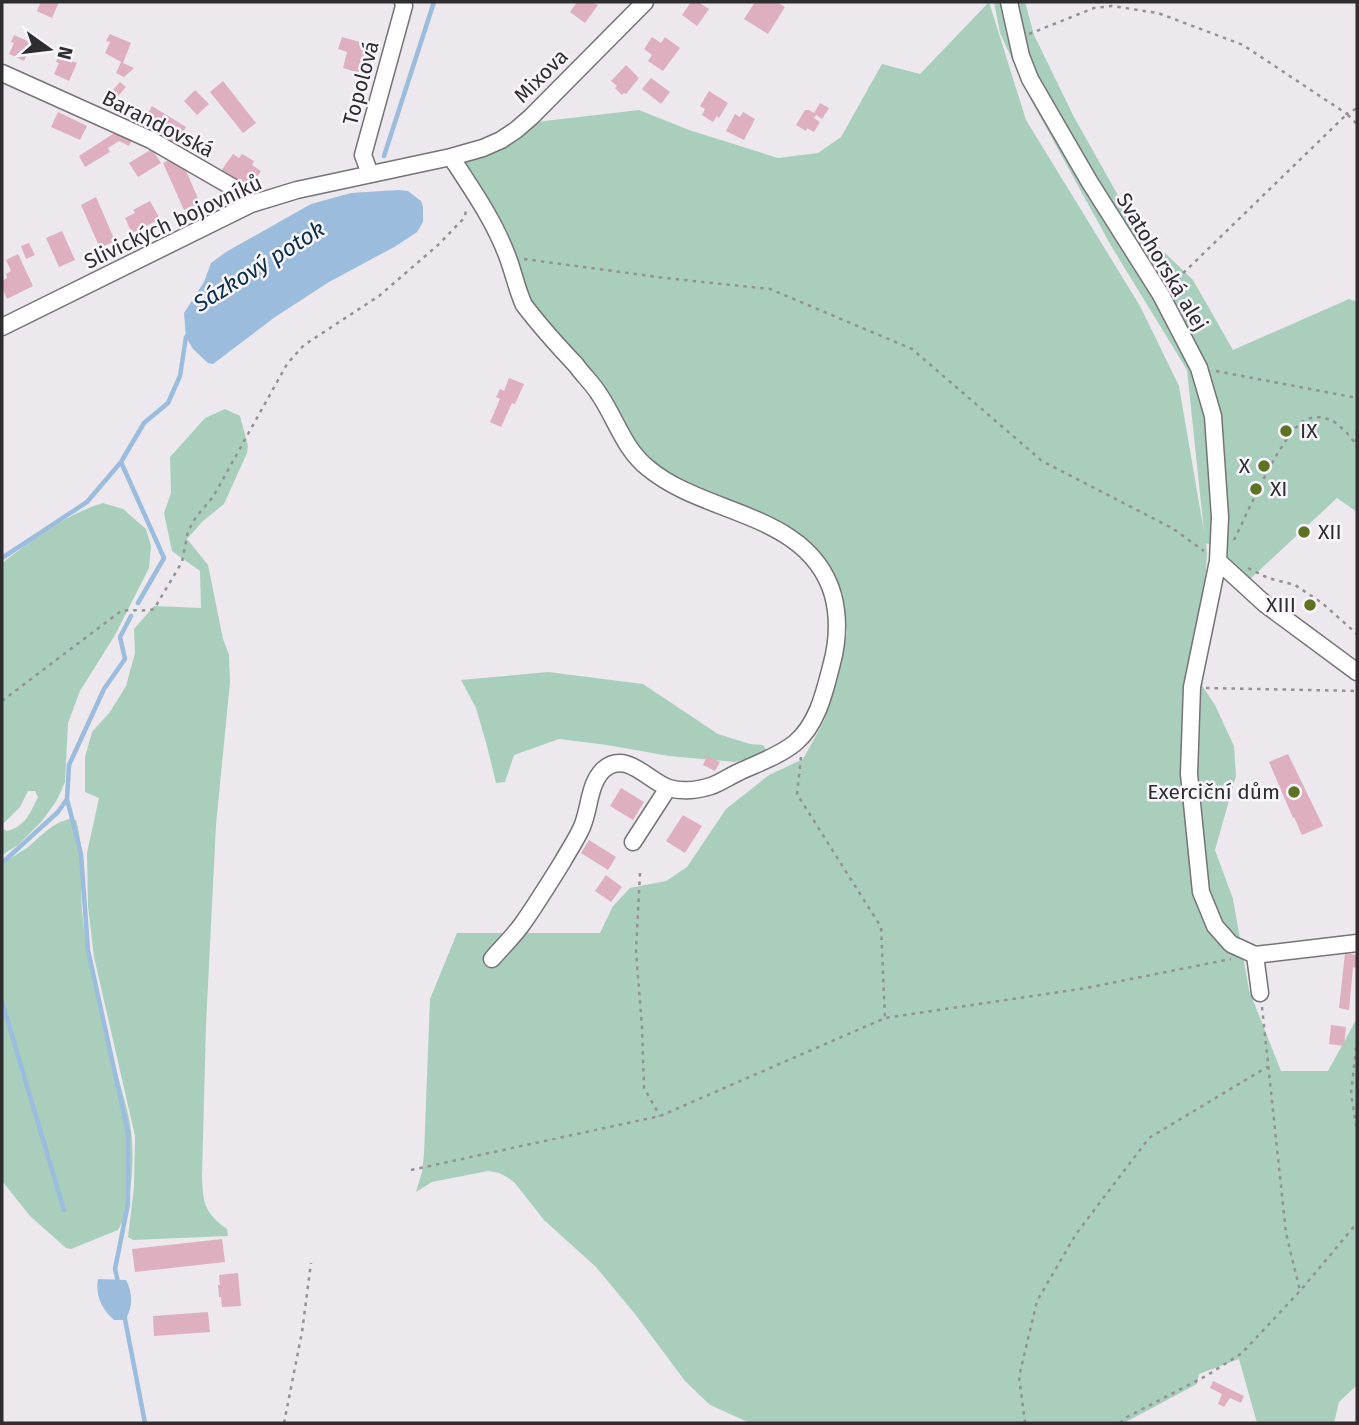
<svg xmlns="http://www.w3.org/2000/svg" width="1359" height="1425" viewBox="0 0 1359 1425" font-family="'Fira Sans',sans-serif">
	<rect width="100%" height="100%" fill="#ece8ee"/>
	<path fill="#a9cfbc" d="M989 2 1026 120 1140 306 1179 386 1204 532 1187 370 1110 244 1031 100 1000 33 994 2H1025L1034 35 1074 117 1133 222 1193 280 1233 350 1349 299 1357 302V512L1337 498 1248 581 1222 550 1206 543 1207 554 1199 681 1215 705 1234 746 1236 776 1215 850 1233 899 1249 990 1281 1071H1328L1357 1018V1385L1339 1402 1334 1423H1257L1239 1359 1199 1374 1197 1384 1124 1423H750L710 1405 685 1381 635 1314 596 1267 544 1220 514 1182 507 1177 499 1173 488 1171 432 1182 416 1192 422 1172 424 1154 430 999 457 933H600L613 906 630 888 666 881 687 867 726 809 769 775 803 759 824 721 847 634 843 594 806 544 648 467 524 303 458 158 536 122 639 110 689 130 778 158 818 153 841 137 882 64 920 74Z
		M225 409 240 416 248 446 247 453 224 504 203 521 187 539 208 565 223 639 229 655 230 682 216 825 206 1025 202 1175C203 1204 204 1212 227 1229L228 1236 133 1240 128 1237 134 1187 135 1136 94 957 88 906 87 853 99 798 85 792V757L92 732 110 712 126 686 135 653 134 629 154 606 201 608 200 571 172 551 164 513 171 493 170 457 205 418Z
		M103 503 123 509 146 529 151 546 149 568 115 635 80 691 68 723 65 782 57 800 42 821 18 845 2 855V828L7 831C26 826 30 813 38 797L35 791H28L20 807 2 825V563C31 541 68 513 103 503Z
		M548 672 643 684 718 734 750 744 763 745 768 753 735 762 669 756 607 745 559 739 514 755 505 782 496 783 487 746 476 708 461 680Z
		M70 819 76 820C85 850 80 880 82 911 87 965 104 1020 117 1073 123 1096 131 1118 132 1141 134 1165 131 1211 118 1230L71 1249 66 1248 30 1216 2 1181V864C10 858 19 853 27 848 40 837 53 822 70 819Z"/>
	<path fill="#9bbcdc" d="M398 190 408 191 421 201 423 207V222L417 232 396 246 329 282 275 317 213 364 208 363 193 349 186 337 184 313 204 282 211 263 226 252 311 204 351 193Z
		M98 1279 126 1280C133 1293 133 1308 125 1320H114C102 1309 95 1296 98 1279Z"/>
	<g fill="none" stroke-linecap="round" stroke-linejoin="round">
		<path stroke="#9bbcdc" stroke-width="4.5" d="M384 156 434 2
			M121 462 164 558 138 603
			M2 558 87 502 121 462 144 423 168 403 180 376 186 337 189 334
			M2 863 58 812 67 799
			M2 1002 64 1210
			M118 1282 115 1269 128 1204V1133L88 950 81 854 67 799 69 765 104 689 125 659 120 637 131 616
			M124 1314 145 1423"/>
	</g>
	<path fill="#deafbf" d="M41 2H59L52 18 37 11Z
		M577 2H592L598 5 585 23 570 12Z
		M691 2H698L709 9 697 26 682 15Z
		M755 2H777L785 7 768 34 744 19Z
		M110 34 131 43 123 63 105 53 110 42 106 41Z
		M14 35 32 43 24 61 9 54 14 43 11 42Z
		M342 37 367 44 359 73 343 68 347 52 338 49Z
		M652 37 661 43 665 37 680 48 663 71 648 61 652 55 644 49Z
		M59 55 77 63 69 81 54 74 59 63 56 62Z
		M121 62 134 68 124 77 116 73Z
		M626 65 639 78 626 94 624 93 622 95 615 88 617 86 611 81Z
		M651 78 670 92 661 104 642 89Z
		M223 81 256 123 243 133 210 92Z
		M120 82 126 87 112 103 106 98Z
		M195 90 209 104 197 115 184 101Z
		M709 91 728 103 719 118 717 116 713 122 702 115 705 109 700 106Z
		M820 103 829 108 822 119 816 115 814 118 820 122 814 132 807 128 806 131 796 125 805 110H809L814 113Z
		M152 106 186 127 176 144 142 124Z
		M58 112 87 126 80 140 51 127Z
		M743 112 755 119 744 140 726 131 735 114 740 117Z
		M119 130 133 138 129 146 119 141 108 148 110 152 85 167 79 156Z
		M152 149 161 163 138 177 129 163Z
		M233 154 239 158 242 154 254 161 252 165 261 171 251 186 221 171Z
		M172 158 183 164 200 203 184 210 163 163Z
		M96 197 115 241 100 248 81 205Z
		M150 201 160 219 132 233 125 218 135 213 133 210Z
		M62 231 75 260 59 267 46 238Z
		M29 243 35 255 26 259 21 246Z
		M18 254 33 286 7 299 2 287V281L7 278 6 274 11 271 6 260Z
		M509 378 524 384 515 404 512 403 501 427 490 422 500 399 496 397 500 389 504 391Z
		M1288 754 1323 826 1302 835 1294 817 1293 818 1269 762Z
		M707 756 720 762 715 771 703 765Z
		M621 788 644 802 633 820 610 806Z
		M683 815 702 826 685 853 666 841Z
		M589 840 616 857 608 870 581 853Z
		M606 875 622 887 611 902 595 891Z
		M1345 953 1357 955V968L1353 967 1349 1010 1339 1008Z
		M1331 1025 1346 1027 1344 1046 1329 1044Z
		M222 1239 225 1262 135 1272 132 1249Z
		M238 1273 241 1306 222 1307 221 1297H219L218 1285H220L219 1275Z
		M208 1312 210 1332 154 1336 153 1316Z
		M1213 1381 1244 1396 1241 1403 1230 1398 1224 1407 1218 1404 1222 1394 1210 1388Z"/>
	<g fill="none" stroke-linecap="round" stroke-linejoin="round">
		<defs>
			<path id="minor" d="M1009 2 1021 56 1030 79 1089 181 1161 295 1199 368 1213 416 1220 517 1218 561 1192 687 1189 774 1201 892 1215 926 1231 944 1255 955 1357 943
				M2 73 151 140 234 188 251 204
				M451 157C472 189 495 222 508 258 514 274 517 290 524 305 540 326 558 346 576 365 583 375 593 384 599 394 616 419 624 449 648 468 705 516 809 512 833 595 839 618 838 640 832 663 825 690 818 724 795 743 779 756 758 763 739 772 730 776 720 783 711 786 698 790 682 792 669 788 649 782 626 749 603 770 588 785 590 811 581 829 576 840 569 850 563 861 550 882 537 903 523 923 514 936 502 947 492 959
				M370 174 363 155 404 6 403 2
				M2 327 251 204 297 190 451 157 483 148 501 140 516 130 531 117 645 2
				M1218 561 1265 604 1357 672
				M633 842 668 788
				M1255 955 1260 993"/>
		</defs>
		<use href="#minor" stroke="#767378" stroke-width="19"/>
		<path stroke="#949195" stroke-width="2.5" stroke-dasharray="3.5 5" stroke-linecap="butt" d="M1029 34 1094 8 1112 6 1158 13 1243 45 1347 114 1357 108
			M524 259 665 278 770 289 912 349 1042 461 1172 528 1204 551
			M1171 285 1347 114 1357 124
			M1216 371 1357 398
			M1356 442 1357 428
			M1234 540C1247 514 1282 432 1305 420 1316 415 1326 417 1336 423 1344 430 1352 437 1357 447
			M1248 568 1268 578 1295 585 1322 603 1357 634
			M1206 688 1357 691
			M2 701 121 611C132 609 143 612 154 609L182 562 188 531 196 517 213 497 287 364 304 345 379 296 438 245 465 217 466 209
			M801 757 797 794 881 927 885 1018
			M640 873 636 950 642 1028 644 1088 660 1116
			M1262 1007 1286 1233 1300 1291
			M1357 1039 1351 1094 1357 1130
			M411 1170 660 1116 885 1018 1086 988 1231 959
			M284 1423 302 1332 311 1263
			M1025 1423 1019 1377 1037 1301 1076 1234 1149 1138 1267 1067
			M1120 1423 1127 1417 1206 1376 1242 1353 1300 1291 1357 1223"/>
		<use href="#minor" stroke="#fff" stroke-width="16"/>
	</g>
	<g fill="#5d7222" stroke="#f9f5fc" stroke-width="2.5">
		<circle cx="1286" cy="431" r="7"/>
		<circle cx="1264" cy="466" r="7"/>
		<circle cx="1256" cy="489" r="7"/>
		<circle cx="1304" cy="532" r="7"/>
		<circle cx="1310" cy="605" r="7"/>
		<circle cx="1294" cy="792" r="7"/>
	</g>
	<g text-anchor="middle" stroke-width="5" stroke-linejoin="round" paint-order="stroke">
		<g font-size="21" fill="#2e2d2f" stroke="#f9f5fc">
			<text transform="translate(541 76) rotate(-45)" y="7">Mixova</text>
			<text transform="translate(361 83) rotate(-75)" y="7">Topolová</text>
			<text transform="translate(158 124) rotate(27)" y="7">Barandovská</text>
			<text transform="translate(173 222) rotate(-25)" y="7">Slivických bojovníků</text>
			<text transform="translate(1162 262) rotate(59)" y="7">Svatohorská alej</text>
		</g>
		<g font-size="21" fill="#2e2d2f" stroke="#f9f5fc" text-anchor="start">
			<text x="1300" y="438">IX</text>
			<text x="1250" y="473" text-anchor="end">X</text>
			<text x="1270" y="496">XI</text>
			<text x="1318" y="539">XII</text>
			<text x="1296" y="612" text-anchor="end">XIII</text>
			<text x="1280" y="799" text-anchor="end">Exerciční dům</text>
		</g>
		<g font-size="23" font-style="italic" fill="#092f4e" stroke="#f9f5fc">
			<text transform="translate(259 266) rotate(-32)" y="8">Sázkový potok</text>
		</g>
	</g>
	<rect width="1359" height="1425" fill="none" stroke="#2e2d2f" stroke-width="7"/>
	<g transform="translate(49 49) rotate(104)" stroke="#f9f5fc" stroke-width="5" paint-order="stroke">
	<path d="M0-5L12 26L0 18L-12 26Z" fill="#2e2d2f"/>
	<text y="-10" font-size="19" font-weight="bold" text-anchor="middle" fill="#2e2d2f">N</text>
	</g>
</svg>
